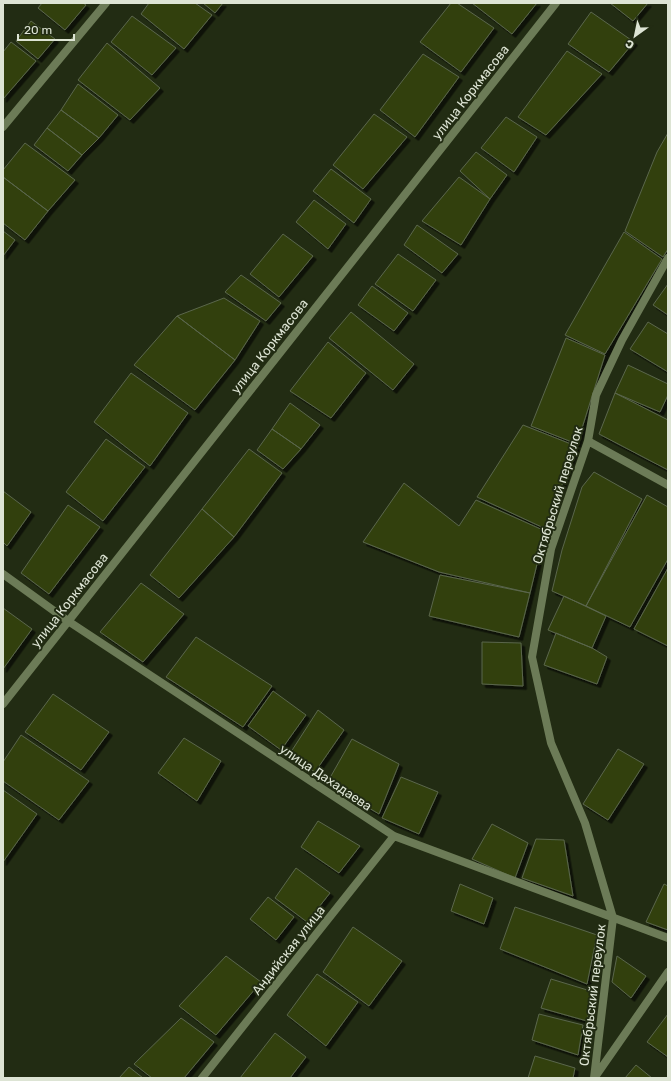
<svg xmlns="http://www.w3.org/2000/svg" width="671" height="1081" viewBox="0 0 671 1081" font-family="Rubik,sans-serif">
	<defs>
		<filter id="shadow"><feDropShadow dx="3.5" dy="3.5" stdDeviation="0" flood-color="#0009"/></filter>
	</defs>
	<rect width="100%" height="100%" fill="#222c13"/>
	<path fill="#304110" stroke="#5b664b" filter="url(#shadow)" d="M42 3H83L86 5 65 30 38 8Z
		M149 3H195L212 15 184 49 141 14Z
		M203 3H223L215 13Z
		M451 3H457L494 28 461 72 420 42Z
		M472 3H537L512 34Z
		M610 3H648L633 21Z
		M591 12 634 42 609 72 568 44Z
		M132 16 176 48 152 75 111 42Z
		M31 21 55 39 38 59 16 41Z
		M11 42 36 61 3 99V52Z
		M107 43 160 88 130 120 78 80Z
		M567 51 602 74 546 135 518 117Z
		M423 54 459 77 415 137 380 110Z
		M78 84 118 115 99 138 61 110Z
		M61 110 99 138 82 155 47 128Z
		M374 114 407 137 363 189 333 165Z
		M506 117 537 137 514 172 481 148Z
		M47 128 82 155 68 171 34 145Z
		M668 133V249L663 257 625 231 657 152Z
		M25 143 75 180 48 211 3 177V170Z
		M476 152 507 175 490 199 460 171Z
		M331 169 371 199 354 223 313 191Z
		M3 177 48 211 25 240 3 223Z
		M459 177 490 199 461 245 422 221Z
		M314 200 346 224 328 249 296 222Z
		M417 225 458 254 442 273 404 245Z
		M3 231 15 240 3 256Z
		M624 232 662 259 605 354 565 335Z
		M283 234 313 256 279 297 250 274Z
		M398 254 436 280 413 311 375 284Z
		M241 275 281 303 266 321 225 292Z
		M668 284V315L653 305Z
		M372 286 408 313 394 331 358 305Z
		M224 298 260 321 235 360 177 316Z
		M351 312 414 364 393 390 329 338Z
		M177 316 235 360 195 410 134 365Z
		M648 322 668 334V372L630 349Z
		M566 338 605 355 577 444 531 426Z
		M328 342 366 373 331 418 290 391Z
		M628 365 668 384V395L660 412 615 393Z
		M131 373 188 413 150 466 94 422Z
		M615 393 668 420V470L599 434Z
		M290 403 320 425 301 449 272 429Z
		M523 425 576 446 546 529 477 497Z
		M272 429 301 449 283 469 257 450Z
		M106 439 145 467 103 521 66 492Z
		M249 449 282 473 234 537 202 509Z
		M594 472 642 499 586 606 552 591 562 550 582 487Z
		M404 483 459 526 476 500 545 531 530 593 439 572 363 542Z
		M3 491 31 512 7 546 3 542Z
		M647 495 668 507V559L630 627 586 606Z
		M68 505 100 527 49 594 21 573Z
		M202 509 234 537 179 598 150 575Z
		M668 568V646L634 629Z
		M440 575 530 593 519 637 429 616Z
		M141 583 184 614 143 662 100 632Z
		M564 596 606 616 592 648 548 630Z
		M3 608 32 629 3 669Z
		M556 633 592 648 607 657 597 684 544 665Z
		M196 637 272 686 243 727 166 677Z
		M482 642 521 643 523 686 482 684Z
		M273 691 306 715 281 750 248 726Z
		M53 694 109 732 81 770 25 732Z
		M318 710 344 730 315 772 289 755Z
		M21 735 89 781 59 820 3 781V762Z
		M184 738 221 761 197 801 158 773Z
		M352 739 399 764 379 814 327 783Z
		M618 749 644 764 608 820 583 804Z
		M401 777 438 792 419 834 382 818Z
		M3 790 37 814 3 862Z
		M318 821 360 846 339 873 301 847Z
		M492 824 528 843 515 878 472 859Z
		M536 839 564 840 573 896 522 878Z
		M296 868 330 893 307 922 275 898Z
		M460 884 493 898 484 924 451 911Z
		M664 884 668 886V930L646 922Z
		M268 897 294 917 276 940 250 919Z
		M515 907 597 935 587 984 500 949Z
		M353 927 402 961 369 1006 323 972Z
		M226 956 261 982 216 1035 179 1006Z
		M617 956 646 976 631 998 612 982Z
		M317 974 358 1002 326 1046 287 1015Z
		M551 979 594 992 587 1021 541 1008Z
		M539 1014 583 1025 578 1055 532 1040Z
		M668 1014V1057L647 1042Z
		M181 1018 214 1042 184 1078H152L134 1064Z
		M275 1033 306 1057 290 1078H240Z
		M535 1056 575 1068 573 1078H528Z
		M636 1065 652 1078H625Z
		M129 1067 143 1078H119Z"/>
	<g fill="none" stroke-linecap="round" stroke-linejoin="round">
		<path stroke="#6c7b57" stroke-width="8" d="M3 127 106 3
			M588 441 668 485
			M3 574 68 621 394 836 668 938
			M3 704 556 3
			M595 1077 668 972
			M202 1078 394 836
			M594 1078 613 918 585 823 551 743 532 657 551 549 588 441 596 395 622 340 668 258"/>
	</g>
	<g text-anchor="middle" stroke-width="4" stroke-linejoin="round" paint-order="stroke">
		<g font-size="13" fill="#dde4d4" stroke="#222c13">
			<text transform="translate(470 92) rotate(-52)" y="5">улица Коркмасова</text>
			<text transform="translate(269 346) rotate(-52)" y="5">улица Коркмасова</text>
			<text transform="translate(557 495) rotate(-73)" y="5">Октябрьский переулок</text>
			<text transform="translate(69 600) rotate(-52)" y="5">улица Коркмасова</text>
			<text transform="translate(326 777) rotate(34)" y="5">улица Дахадаева</text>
			<text transform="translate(288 950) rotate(-52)" y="5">Андийская улица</text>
			<text transform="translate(592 995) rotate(-83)" y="5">Октябрьский переулок</text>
		</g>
	</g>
	<rect width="671" height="1081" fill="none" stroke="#dde4d4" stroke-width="8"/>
	<g transform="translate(635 36) rotate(213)" stroke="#222c13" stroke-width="3" paint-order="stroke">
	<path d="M0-3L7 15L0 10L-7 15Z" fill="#dde4d4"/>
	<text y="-6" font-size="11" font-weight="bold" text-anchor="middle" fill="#dde4d4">С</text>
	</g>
	<path d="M18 34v6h56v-6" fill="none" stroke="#dde4d4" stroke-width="2"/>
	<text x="24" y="34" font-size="12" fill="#dde4d4" stroke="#222c13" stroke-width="3" paint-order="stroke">20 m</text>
</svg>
